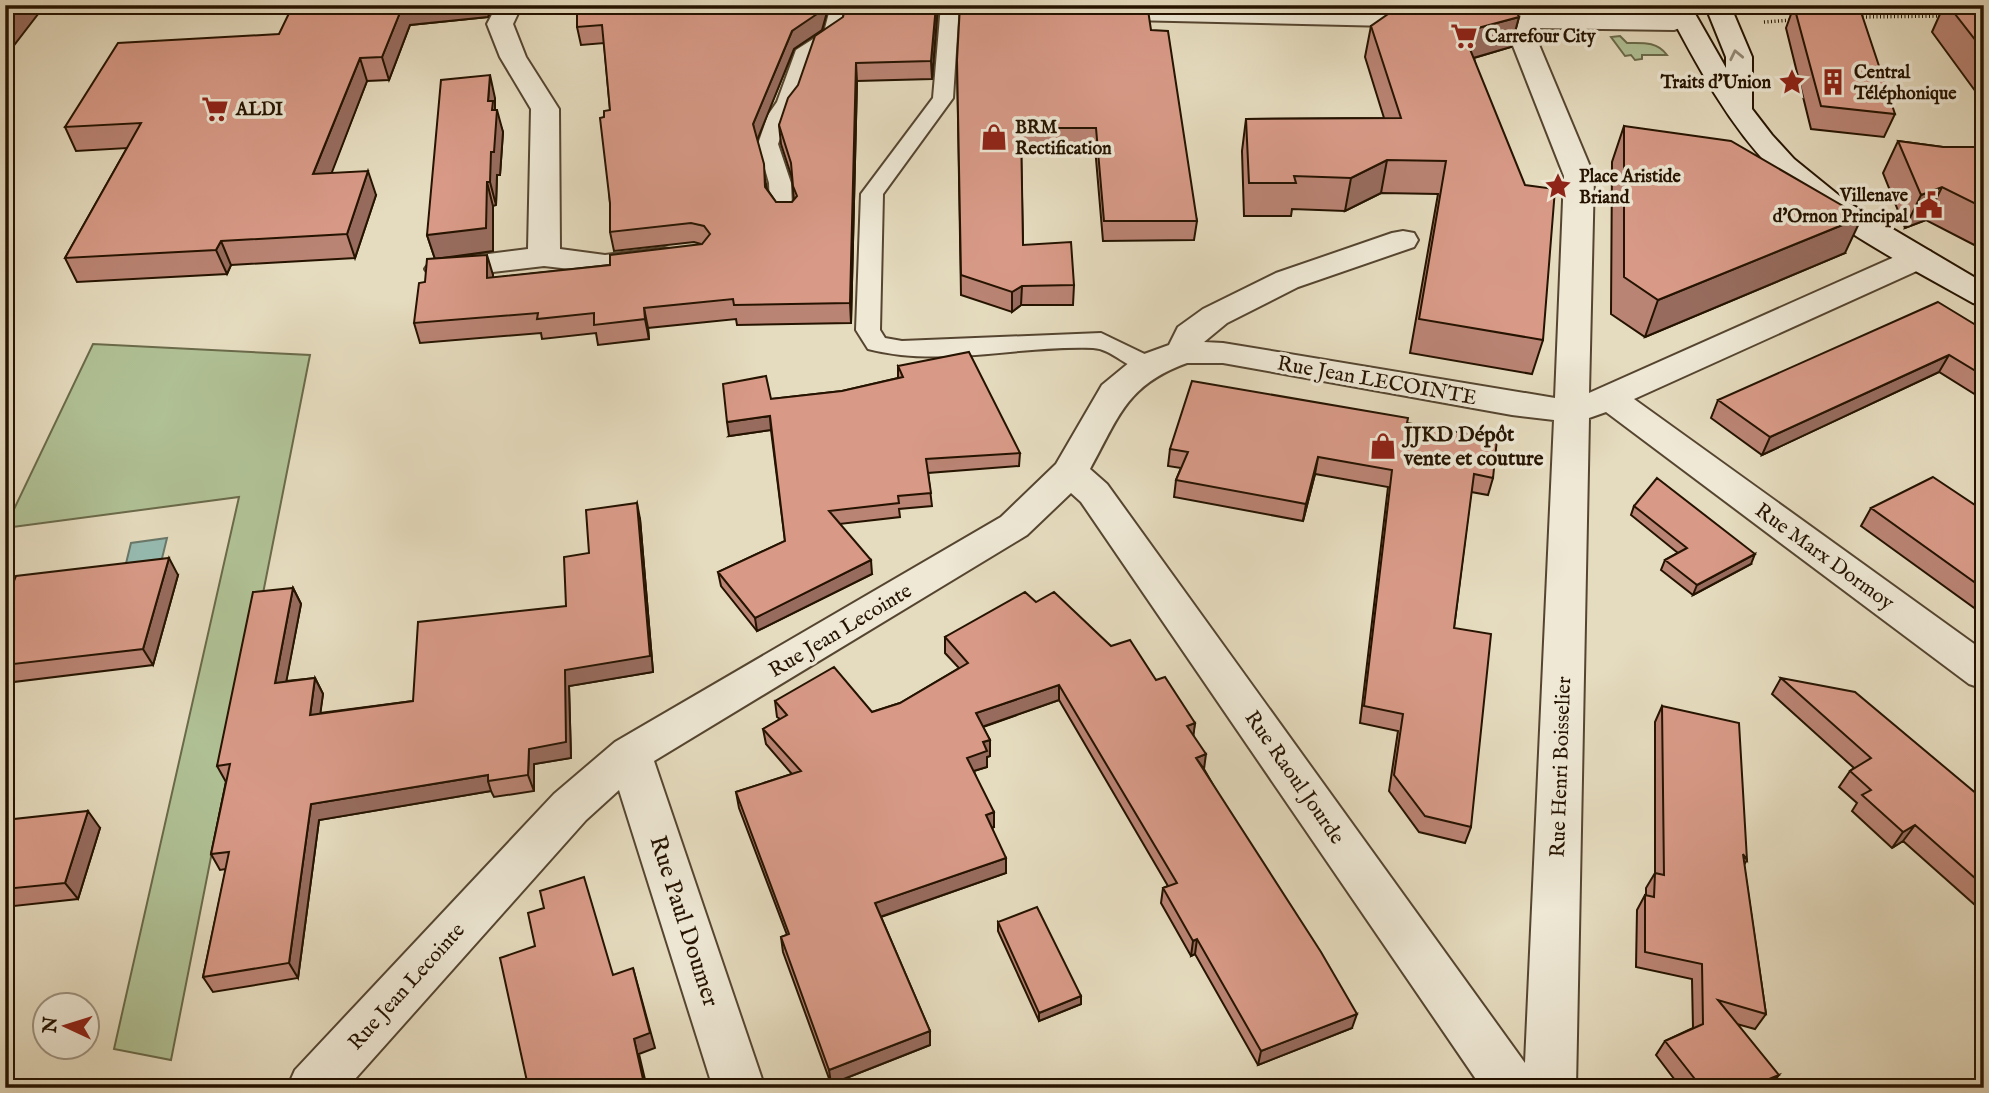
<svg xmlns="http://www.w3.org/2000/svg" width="1989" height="1093" viewBox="0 0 1989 1093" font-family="'IM FELL English',serif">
	<rect width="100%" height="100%" fill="#e5dbbe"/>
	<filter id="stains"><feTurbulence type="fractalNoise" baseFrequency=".00286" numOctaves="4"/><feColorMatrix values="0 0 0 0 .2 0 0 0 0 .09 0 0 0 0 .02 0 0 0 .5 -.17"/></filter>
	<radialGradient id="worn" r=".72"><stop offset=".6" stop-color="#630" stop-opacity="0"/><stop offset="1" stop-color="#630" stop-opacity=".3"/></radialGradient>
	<path fill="#b0c195" stroke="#6a6a4a" stroke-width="2" d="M1620 36 1627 43C1642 43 1657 41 1667 55H1642V59L1635 60 1631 55 1625 56 1611 37Z
		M93 344 310 355 171 1060 114 1049 239 497 5 528Z"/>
	<path fill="#96bbb1" stroke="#69786a" stroke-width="2" d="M167 538 155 587 119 592 131 543Z"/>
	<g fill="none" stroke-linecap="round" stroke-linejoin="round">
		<defs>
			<path id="lane" d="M831 5H849L842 35 814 53 797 103 788 116 778 144 791 183 792 206 797 214 794 219H778L770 206 769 183 758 144 768 115 777 102 796 50 824 32Z
				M941 5H959L953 98 883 194 880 330 885 338 902 341 1101 333 1157 360 1160 365 1157 370C1132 377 1116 349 1093 348 1019 345 941 368 868 349L856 330 861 194 933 98Z"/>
			<path id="street" d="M497 5H522L513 24 526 57 559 109 560 249 605 255 664 248 675 250 680 257 675 264 605 273 544 266 441 278 430 276 425 269 430 262 441 260 528 249 531 109 500 57 487 24Z
				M1095 6 1434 11 1443 14 1447 19 1443 24 1434 27 1086 19 1082 14 1086 9Z
				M1494 12 1674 14 1683 17 1687 22 1683 27 1674 30 1532 28 1594 176 1589 393 1908 251 1919 249 1930 251 1935 258 1930 265 1634 399 1984 651V689L1969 684 1606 412 1589 418 1576 1088H1482L1081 502 1071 493 1027 535 654 761 765 1088H713L619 790 586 820 347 1088H287L295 1070 554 794 615 742 1001 517 1056 464 1102 385 1136 357 1169 345 1178 327 1203 309 1276 273 1392 233 1403 231 1414 233 1418 240 1414 247 1298 287 1227 323 1204 342 1223 343 1555 398 1564 176 1506 28 1485 25 1481 20 1485 15ZM1187 363H1223L1512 415 1554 420 1525 1063 1107 484 1090 469C1119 417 1126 385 1187 363Z"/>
			<path id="secondary" d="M1665 5H1690L1726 68V57L1705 5H1730L1752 57V109L1772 135 1794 159 1847 202 1984 283V306L1973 303C1904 264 1828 227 1773 170 1727 123 1696 63 1665 5Z"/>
		</defs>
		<use href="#lane" stroke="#554530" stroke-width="4"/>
		<use href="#street" stroke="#554530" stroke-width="4"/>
		<use href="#secondary" stroke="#251300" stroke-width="4"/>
		<path stroke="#251300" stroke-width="3.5" stroke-dasharray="1 2.5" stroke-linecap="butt" d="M1785 5 1793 17
			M1859 17 1944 16
			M1764 22 1794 20"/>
		<use href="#lane" fill="#eee8d5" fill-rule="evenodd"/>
		<use href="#street" fill="#eee8d5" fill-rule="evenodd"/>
		<use href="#secondary" fill="#eee8d5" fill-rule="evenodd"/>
		<path stroke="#251300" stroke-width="2" d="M1641 5 1984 11"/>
	</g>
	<path fill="#ba8474" stroke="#251300" stroke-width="2" d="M577 5H829L822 30 794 49 757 139 767 189 776 202H792L794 200 792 178 781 144 779 125 843 17 846 5H938L932 79 857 81 851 323 737 325 736 319 648 328 649 339 598 345 596 333 542 339 541 333 420 343 414 323 493 275V278L610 265 701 244 694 242 614 251 610 232V203L604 117 610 110 604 43 581 45 577 27Z
		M1944 5H1984V103L1932 32Z
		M1794 6 1895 114 1884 137 1811 129 1786 28Z
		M1017 9 1151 30 1197 221 1194 240 1103 241 1095 147H1021L1023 245 1074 285 1073 305H1021L1012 312 961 295 957 60Z
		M488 17 410 25 389 80 367 81 331 173 376 195 355 258 231 265 227 274 77 282 65 258 127 148 76 151 65 127 279 34Z
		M1519 17 1511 47 1474 58 1543 340 1532 374 1410 353 1438 194 1381 193 1345 211 1292 209 1291 216H1244L1242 151 1246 119 1384 118 1365 57 1371 26Z
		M495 98V110L503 132 500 175H497L496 205 493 206V251L435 259 427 235Z
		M1624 126 1845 253 1645 337 1611 314 1612 162Z
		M1898 141 1943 147H1984V250L1926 220 1905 228 1883 173Z
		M1984 330V400L1939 372 1762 455 1711 418 1718 400Z
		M898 366 1020 453 1019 466 928 473 932 506 899 509 900 517 839 524 872 574 757 631 721 586 718 572 785 541 771 430 729 436 771 399 842 391 898 378Z
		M1407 423 1493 478 1488 495 1471 492 1454 628 1471 827 1465 843 1419 832 1389 791 1398 731 1360 723 1388 487 1315 474 1303 521 1174 497 1176 480 1181 468 1168 466 1170 449Z
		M1634 506 1751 564 1693 595 1661 570 1665 560 1678 553 1631 515Z
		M1871 508 1984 511V615L1861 526Z
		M640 519 653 672 569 686 571 758 534 764V791L494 797 491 791 319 820 298 978 213 992 203 977 226 869 220 870 211 854 226 782 217 766 293 588 301 604 286 681 315 678 323 694 320 713 413 701 566 606 589 553Z
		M178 575 153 665 5 683V604Z
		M1036 602 1111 646 1156 680 1195 723 1193 734 1204 769 1352 1028 1258 1065 1195 954 1191 956 1161 903 1163 888 1168 886 1059 700 983 727 990 740V756L987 757V767L974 771 994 827 992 828 1006 873 881 917 930 1031V1045L831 1084 783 952 781 937 787 935 739 808 736 792 792 774 766 744 763 729 780 719 777 717 775 701 872 712 900 703 959 668 945 653V637Z
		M1781 678 1984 800V913L1903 841 1892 848 1852 811 1857 803 1839 787 1850 771 1854 768 1772 694Z
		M1662 706 1747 860 1744 865 1766 1014 1755 1029 1737 1024 1769 1088H1681L1656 1055 1665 1041 1693 1028 1692 979 1636 967 1637 910 1645 895H1646V888L1655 873V722Z
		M5 820 100 828 78 899 5 907Z
		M998 922 1081 996V1004L1039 1021 998 931Z"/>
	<path fill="#976c5e" stroke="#251300" stroke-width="2" d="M18 5H45L5 57V21Z
		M403 5H494L488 17 410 25 389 80 382 57Z
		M822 5H829L822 30 794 49 756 143 753 124 792 31Z
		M936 5H938L932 79 931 61Z
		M1519 17 1511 47 1456 63 1463 32Z
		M360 58 367 81 322 198 313 174Z
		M856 63 857 81 851 323 850 303Z
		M490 75 495 98V110H497L503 132 500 175H497L496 205 490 182 488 101Z
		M1387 160 1381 193 1345 211 1351 178Z
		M368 171 376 195 355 258 347 234Z
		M487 182 493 206V251L435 259 427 235Z
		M1942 187 1926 220 1905 228 1921 195Z
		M1862 217 1845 253 1645 337 1658 300Z
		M221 241 231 265 227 274 216 250Z
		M487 255 493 275 492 298 487 278Z
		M1022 286 1021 305 1012 312V292Z
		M644 308 648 328 649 339 645 319Z
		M1949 355 1939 372 1762 455 1770 437Z
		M770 416 771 430 729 436 727 422Z
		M1318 457 1315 474 1303 521 1306 504Z
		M637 503 640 519 653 672 569 686 571 758 534 764V791L528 775 529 749 565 670Z
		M1755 554 1751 564 1693 595 1697 585Z
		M169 558 178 575 153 665 143 649Z
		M871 560 872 574 757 631 755 618Z
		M293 588 301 604 283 699 275 683Z
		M315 678 323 694 318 731 310 715Z
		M1059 685V700L976 729V713Z
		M1195 723 1193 739 1187 726Z
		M990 740V756L987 757V767L967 773V758L983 742Z
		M1206 754 1204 769 1196 758Z
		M488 775V781L491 791 319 820 298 978 289 963 311 804Z
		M88 811 100 828 78 899 65 883Z
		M994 812V827L986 830V815Z
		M1915 825 1903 841 1892 848 1903 832Z
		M1006 858V873L877 918 875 903Z
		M1197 939 1195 954 1191 956 1193 941Z
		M633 968 655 1048 639 1054 647 1088H645L634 1039Z
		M1081 996V1004L1039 1021V1013Z
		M1357 1014 1352 1028 1258 1065 1261 1051Z
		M930 1031V1045L831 1084 829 1070Z
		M1779 1075 1769 1088H1747Z"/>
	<path fill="#d89a87" stroke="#251300" stroke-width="2" d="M5 5H18L5 21Z
		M293 5H403L382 57 360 58 313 174 368 171 347 234 221 241 216 250 65 258 141 123 65 127 118 43 279 34Z
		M577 5H822L820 12 792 31 753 124 764 164 765 187 776 202H792L797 196 793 186 791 163 779 125 788 98 798 85 815 36 843 17 846 5H936L931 61 856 63 850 303 734 305 733 299 644 308 645 319 594 325V313L537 319 538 313 414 323 419 283 425 282 427 259 487 255V278L610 265V255L702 244 710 234 704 226 691 223 610 232V203L600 118 604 117V111L610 110 602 25 577 27Z
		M960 5H1017V9L1148 10 1151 30 1168 31 1197 221H1104L1096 128H1021L1023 245 1071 242 1074 285 1022 286 1012 292 961 275 957 60Z
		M1401 5H1514L1519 17 1463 32 1525 185 1555 189 1543 340 1419 319 1446 161 1387 160 1351 178 1294 176 1296 183H1249L1246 119 1401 118 1371 26Z
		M1948 5H1984V51Z
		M1794 6 1861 12 1895 114 1821 106Z
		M490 75 488 101H493L492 110H497L494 152H491L490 182H487L486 228 427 235 441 80Z
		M1624 126 1731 141 1862 217 1658 300 1624 277Z
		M1898 141 1943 147H1984V208L1942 187 1921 195Z
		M1938 302 1984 330V376L1949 355 1770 437 1718 400Z
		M969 352 1020 453 926 459 931 493 898 496 899 503 829 511 871 560 755 618 718 572 785 541 770 416 727 422 723 384 766 376 771 399 842 391 903 377 898 366Z
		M1192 381 1408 418 1407 423 1497 439 1493 478 1474 474 1454 628 1491 634 1471 827 1425 816 1394 775 1403 714 1364 706 1392 470 1318 457 1306 504 1176 480 1188 452 1170 449Z
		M1933 477 1984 511V589L1871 508Z
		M1657 478 1755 554 1697 585 1665 560 1687 548 1634 506Z
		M637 503 650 656 565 670 566 742 529 749 528 775 488 781V775L311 804 289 963 203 977 229 852 211 854 230 764 217 766 253 592 293 588 275 683 315 678 310 715 413 701 418 622 566 606 564 557 589 553 586 510Z
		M169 558 143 649 5 665V604L16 576Z
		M1025 592 1036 602 1054 592 1111 646 1130 640 1156 680 1165 677 1195 723 1187 726 1206 754 1196 758 1321 952 1357 1014 1261 1051 1197 939 1193 941 1163 888 1177 883 1059 685 976 713 990 740 983 742 987 751 967 758 994 812 986 815 1006 858 875 903 930 1031 829 1070 781 937 789 934 736 792 801 771 763 729 787 715 775 701 834 667 872 712 900 703 968 663 945 637Z
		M1781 678 1855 692 1984 800V886L1915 825 1903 832 1862 795 1871 790 1850 771 1871 758Z
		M1662 706 1739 723 1747 860 1743 854 1766 1014 1718 1000 1779 1075 1747 1088H1702L1665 1041 1703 1024 1702 964 1645 952V895L1654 897 1655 873 1664 875Z
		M88 811 65 883 5 889V820Z
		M584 877 613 975 633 968 650 1033 634 1039 645 1088H523L528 1086 500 958 535 946 528 913 544 908 540 891Z
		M1037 907 1081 996 1039 1013 998 922Z"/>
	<defs><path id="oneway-chevron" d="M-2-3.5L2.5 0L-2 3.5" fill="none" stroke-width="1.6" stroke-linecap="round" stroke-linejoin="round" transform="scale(1.75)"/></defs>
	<use stroke="#948875" href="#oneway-chevron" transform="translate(1736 55) rotate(-102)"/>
	<defs>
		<symbol id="supermarket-bare" viewBox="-9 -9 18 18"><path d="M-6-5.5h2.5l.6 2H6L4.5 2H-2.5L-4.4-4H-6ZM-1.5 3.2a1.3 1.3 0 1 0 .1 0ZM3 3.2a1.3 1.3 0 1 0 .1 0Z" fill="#8f2418" stroke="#eee8d5" stroke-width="2.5" paint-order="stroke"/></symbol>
		<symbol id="sight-bare" viewBox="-9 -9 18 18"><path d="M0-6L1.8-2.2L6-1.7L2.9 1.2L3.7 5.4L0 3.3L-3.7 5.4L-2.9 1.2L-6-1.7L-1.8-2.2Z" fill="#8f2418" stroke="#eee8d5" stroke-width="2.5" paint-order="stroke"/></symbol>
		<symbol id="building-bare" viewBox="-9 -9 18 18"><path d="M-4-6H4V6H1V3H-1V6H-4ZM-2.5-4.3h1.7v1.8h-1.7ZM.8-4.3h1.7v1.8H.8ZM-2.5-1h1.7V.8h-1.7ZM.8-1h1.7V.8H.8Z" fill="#8f2418" stroke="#eee8d5" stroke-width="2.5" paint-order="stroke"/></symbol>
		<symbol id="shop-bare" viewBox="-9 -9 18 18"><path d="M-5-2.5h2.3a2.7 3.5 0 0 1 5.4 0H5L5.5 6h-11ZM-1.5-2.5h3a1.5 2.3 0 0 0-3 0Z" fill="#8f2418" stroke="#eee8d5" stroke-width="2.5" paint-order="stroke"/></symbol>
		<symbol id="civic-bare" viewBox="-9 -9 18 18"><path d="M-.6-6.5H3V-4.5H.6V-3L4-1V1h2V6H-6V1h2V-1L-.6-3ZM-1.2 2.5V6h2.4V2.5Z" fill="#8f2418" stroke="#eee8d5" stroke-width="2.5" paint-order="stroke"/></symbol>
	</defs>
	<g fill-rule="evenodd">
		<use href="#supermarket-bare" x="1445" y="17" width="38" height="38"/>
		<use href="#sight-bare" x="1773" y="63" width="38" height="38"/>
		<use href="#building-bare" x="1814" y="63" width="38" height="38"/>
		<use href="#supermarket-bare" x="196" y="90" width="38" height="38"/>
		<use href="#shop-bare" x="975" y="118" width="38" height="38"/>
		<use href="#sight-bare" x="1539" y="167" width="38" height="38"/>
		<use href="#civic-bare" x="1910" y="186" width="38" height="38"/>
		<use href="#shop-bare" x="1364" y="427" width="38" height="38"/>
	</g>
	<g text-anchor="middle" stroke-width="7" stroke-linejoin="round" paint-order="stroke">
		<g font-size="18" font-weight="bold" fill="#251300" stroke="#eee8d5" text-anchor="start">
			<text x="1485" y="42">Carrefour City</text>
			<text x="1854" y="78">Central<tspan x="1854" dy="21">Téléphonique</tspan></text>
			<text x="1771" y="88" text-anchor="end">Traits d'Union</text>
			<text x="236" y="115">ALDI</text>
			<text x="1015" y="133">BRM<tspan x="1015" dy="21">Rectification</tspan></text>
			<text x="1579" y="182">Place Aristide<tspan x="1579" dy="21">Briand</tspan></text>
			<text x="1908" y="201" text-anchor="end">Villenave<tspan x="1908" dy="21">d'Ornon Principal</tspan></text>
		</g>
		<g font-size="21" fill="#251300" stroke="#eee8d5">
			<text transform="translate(1377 380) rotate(10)" y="7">Rue Jean LECOINTE</text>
			<text transform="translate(1825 556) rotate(36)" y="7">Rue Marx Dormoy</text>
			<text transform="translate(840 630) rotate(-31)" y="7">Rue Jean Lecointe</text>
			<text transform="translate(1560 767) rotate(-88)" y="7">Rue Henri Boisselier</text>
			<text transform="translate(1295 777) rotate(55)" y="7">Rue Raoul Jourde</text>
			<text transform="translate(406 986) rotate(-48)" y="7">Rue Jean Lecointe</text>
		</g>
		<g font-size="21" font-weight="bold" fill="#251300" stroke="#eee8d5" text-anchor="start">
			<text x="1404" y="441">JJKD Dépôt<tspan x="1404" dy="24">vente et couture</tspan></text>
		</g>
		<g font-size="24" fill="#251300" stroke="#eee8d5">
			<text transform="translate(685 921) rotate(72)" y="8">Rue Paul Doumer</text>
		</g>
	</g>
	<rect width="1989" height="1093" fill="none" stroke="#e5dbbe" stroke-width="28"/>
	<rect x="7" y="7" width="1975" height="1079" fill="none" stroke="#251300" stroke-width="3.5"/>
	<rect x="14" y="14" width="1961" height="1065" fill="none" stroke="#251300" stroke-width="2"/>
	<g transform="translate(66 1026) rotate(274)"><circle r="33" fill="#eee8d5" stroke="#9e9380" stroke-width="2"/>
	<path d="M0-5L12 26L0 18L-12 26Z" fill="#8f2418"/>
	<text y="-10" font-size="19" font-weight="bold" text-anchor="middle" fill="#251300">N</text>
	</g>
	<rect width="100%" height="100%" filter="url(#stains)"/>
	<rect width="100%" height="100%" fill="url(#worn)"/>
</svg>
